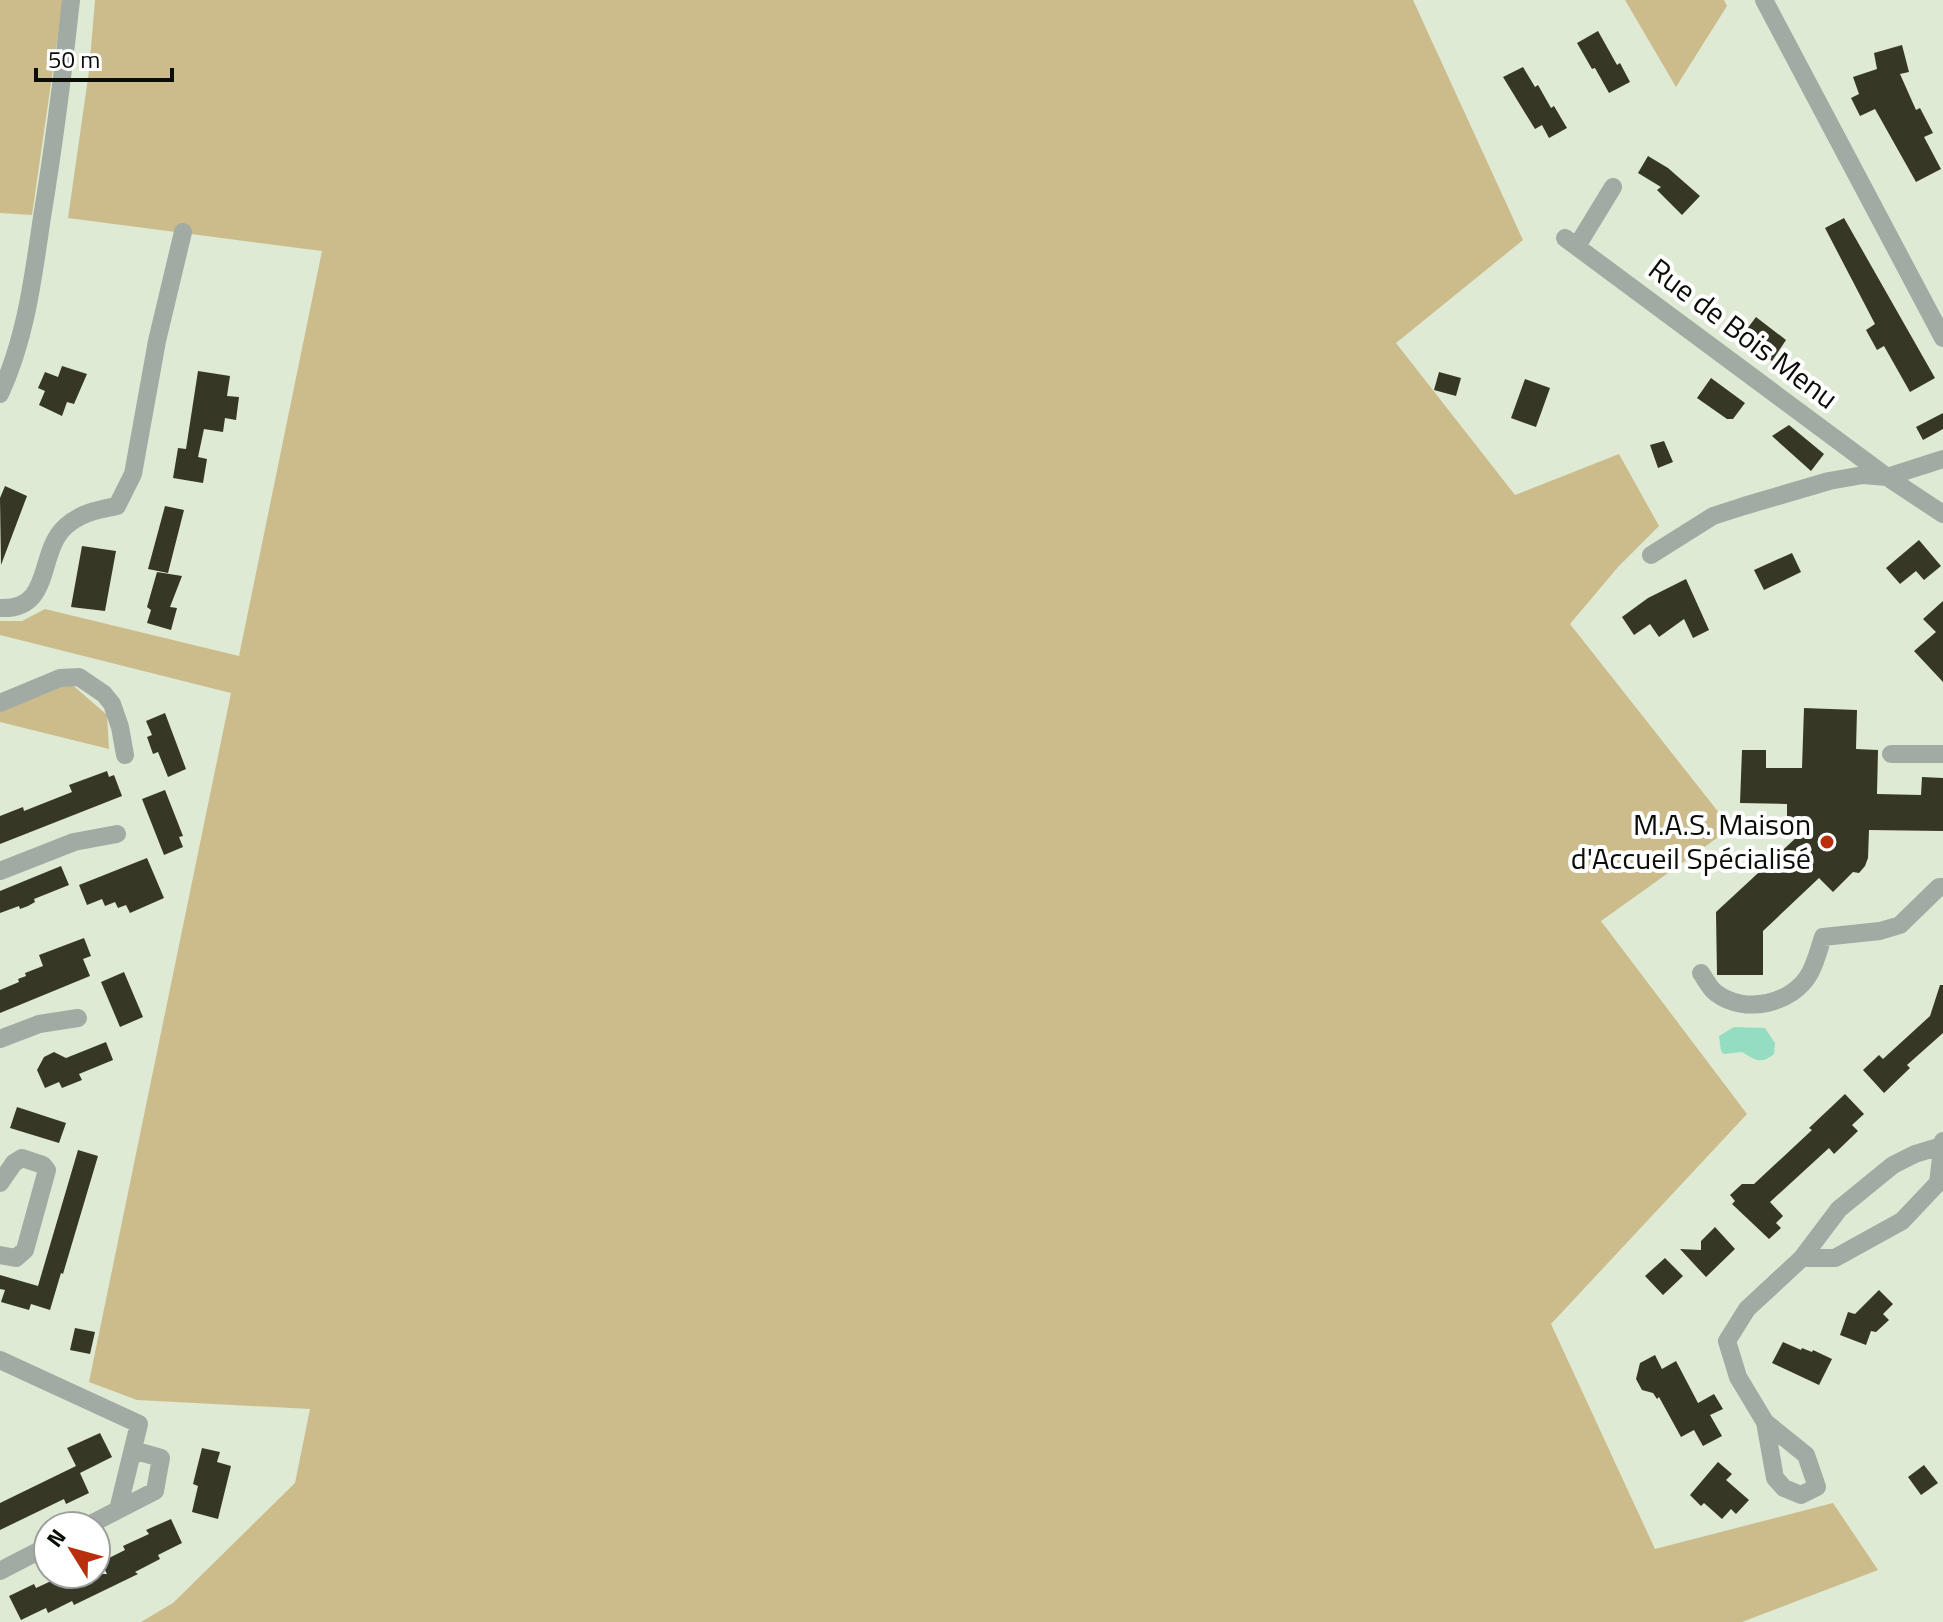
<svg xmlns="http://www.w3.org/2000/svg" width="1943" height="1622" viewBox="0 0 1943 1622" font-family="'Titillium Web',sans-serif">
	<rect width="100%" height="100%" fill="#deead4"/>
	<path fill="#ccbc8c" d="M0 0H63L32 215 0 213Z
		M95 0H1413L1523 240 1396 343 1515 495 1619 454 1659 526 1618 567 1570 624 1731 828 1601 921 1747 1114 1551 1324 1655 1549 1833 1503 1878 1570 1742 1622H141L173 1603 295 1483 310 1409 137 1400 89 1382 231 693 0 635V621H22L45 609 239 656 322 251 68 218 89 71Z
		M1625 0H1724L1727 6 1676 87Z
		M68 681 107 715 109 749 0 722V712Z"/>
	<path fill="#94dcc2" d="M1734 1027 1765 1028 1775 1043 1774 1054C1760 1065 1756 1060 1742 1052L1724 1054 1721 1051 1719 1036Z"/>
	<path fill="#363724" d="M1598 31 1617 65 1620 63 1630 82 1609 93 1595 68 1592 69 1577 43Z
		M1902 45 1909 72 1900 74 1916 110 1920 108 1933 133 1924 137 1941 169 1916 182 1875 109 1860 116 1851 98 1859 94 1853 77 1877 69 1874 53Z
		M1523 67 1535 87 1538 85 1551 108 1554 106 1567 128 1549 138 1542 125 1535 129 1503 77Z
		M1648 156 1668 168 1700 196 1682 215 1657 190 1661 187 1638 173Z
		M1844 218 1935 378 1910 392 1884 346 1877 350 1866 330 1875 324 1825 228Z
		M1756 317 1786 340 1772 361 1741 337Z
		M62 366 87 374 74 404 67 402 62 416 39 405 45 391 38 388 45 372 58 377Z
		M198 371 230 376 227 396 239 397 236 420 225 418 223 432 204 429 198 457 207 459 203 483 173 478 178 448 186 449Z
		M1439 372 1461 378 1456 396 1434 390Z
		M1711 378 1745 403 1733 419H1727L1697 398Z
		M1525 379 1550 388 1536 427 1511 418Z
		M1943 413V429L1923 440 1916 427Z
		M1789 425 1824 454 1811 471 1772 436Z
		M1664 441 1673 462 1658 468 1650 445Z
		M5 486 27 496 1 565 0 498Z
		M165 506 184 510 168 573 148 569Z
		M1919 540 1941 566 1924 580 1916 571 1900 584 1886 568Z
		M82 546 116 551 105 611 71 607Z
		M1792 553 1801 572 1764 590 1754 570Z
		M157 572 182 576 170 607 177 608 171 630 147 623 151 610 147 607Z
		M1686 579 1709 630 1693 638 1684 619 1659 637 1650 624 1634 635 1622 617 1648 598Z
		M1943 601V682L1914 651 1936 632 1923 619Z
		M1804 708 1857 710 1856 749 1878 750 1877 794 1921 795 1922 777 1943 778V831L1869 830 1868 858 1865 866 1859 873 1853 872 1833 892 1819 878 1763 931V975H1717L1716 912 1812 823 1787 822V804L1740 803 1742 750H1766V768H1802Z
		M165 713 186 769 168 777 158 752 153 754 147 737 152 735 146 721Z
		M107 771 109 777 114 775 122 796 0 844V816L23 807 24 811 72 792 69 785Z
		M165 790 183 836 179 837 183 847 164 855 142 799Z
		M147 858 164 898 130 913 126 905 118 908 115 902 105 906 102 899 87 905 79 885Z
		M61 866 69 885 34 899 35 902 28 906 20 909 19 906 0 913V891Z
		M84 938 91 956 83 959 90 976 0 1013V990L19 982 18 979 26 976 25 973 43 966 39 955Z
		M124 972 143 1017 120 1027 101 982Z
		M1940 985H1943V1033L1907 1065 1910 1068 1884 1093 1863 1070 1879 1055 1883 1059 1930 1016Z
		M106 1042 113 1060 79 1074 82 1080 62 1088 59 1082 45 1088 37 1070 44 1057 54 1052 66 1058Z
		M1845 1094 1864 1114 1852 1125 1858 1131 1834 1154 1829 1148 1770 1202 1783 1216 1776 1223 1781 1228 1769 1239 1732 1204 1735 1201 1730 1195 1742 1184H1754L1812 1130 1809 1128Z
		M17 1107 66 1123 59 1143 10 1128Z
		M78 1150 98 1156 63 1274 61 1273 50 1310 31 1304 29 1310 1 1302 5 1290 0 1289V1275L38 1286Z
		M1715 1227 1735 1249 1706 1277 1680 1249 1701 1250V1241Z
		M1665 1258 1683 1276 1663 1295 1645 1276Z
		M1879 1290 1893 1304 1883 1314 1889 1320 1876 1332 1871 1331 1866 1345 1840 1335 1848 1312 1855 1314Z
		M75 1328 95 1332 90 1354 70 1350Z
		M1783 1342 1801 1350 1802 1348 1812 1352 1813 1350 1832 1359 1819 1385 1772 1363Z
		M1655 1355 1662 1369 1676 1361 1698 1403 1714 1394 1723 1409 1710 1415 1722 1436 1703 1446 1694 1430 1681 1437 1659 1397 1657 1399 1653 1393 1642 1390 1636 1379 1640 1363Z
		M100 1433 112 1457 80 1473 89 1493 66 1504 64 1499 0 1530V1503L76 1466 67 1448Z
		M202 1448 220 1452 217 1462 231 1466 218 1519 192 1512 198 1486 193 1484Z
		M1718 1462 1732 1474 1726 1480 1749 1500 1736 1514 1731 1509 1722 1519 1704 1503 1701 1506 1690 1495Z
		M1924 1465 1938 1483 1921 1495 1908 1477Z
		M171 1519 182 1543 158 1555 160 1559 135 1572 138 1574 74 1605 72 1601 48 1613 46 1608 21 1620 9 1596 34 1584 36 1588 60 1577 62 1581 77 1574H107L101 1562 125 1550 123 1546 149 1534 146 1530Z"/>
	<g fill="none" stroke-linecap="round" stroke-linejoin="round">
		<path stroke="#a1aaa3" stroke-width="18" d="M1764 0 1943 338
			M1565 238 1887 477
			M1577 246 1613 187
			M0 394C26 338 33 278 42 217 54 145 63 73 71 0
			M1943 459 1887 477 1943 514
			M1651 555 1713 516 1744 506 1829 481 1863 475 1887 477
			M0 608C53 611 37 553 65 527 80 513 97 510 117 506L133 474 157 341 183 232
			M0 703 60 678 79 677 104 694 112 704 120 727 125 755
			M1891 754H1943
			M0 871 74 842 117 834
			M1701 973C1706 980 1710 989 1716 993 1745 1015 1793 1004 1810 973 1816 962 1819 949 1823 937L1880 931 1900 925 1939 887H1943
			M0 1039 39 1024 78 1018
			M0 1183 14 1163 22 1158 43 1165 47 1170 25 1250 16 1258 0 1255
			M1802 1258H1835L1902 1221 1938 1183 1943 1141
			M0 1360 139 1424 118 1510 87 1526
			M1765 1422 1806 1455 1817 1487 1801 1495 1784 1488 1775 1478 1765 1422 1738 1377 1727 1341 1747 1309 1802 1258 1839 1209 1893 1165 1915 1154 1941 1146
			M118 1510 155 1491 161 1458 133 1450
			M0 1571 48 1546"/>
	</g>
	<circle fill="#b92f0d" stroke="#fff" stroke-width="3" cx="1827" cy="842" r="8"/>
	<g text-anchor="middle" stroke-width="8" stroke-linejoin="round" paint-order="stroke">
		<g font-size="30" fill="#0a0e07" stroke="#fff">
			<text transform="translate(1743 334) rotate(37)" y="10">Rue de Bois Menu</text>
		</g>
		<g font-size="30" fill="#0a0e07" stroke="#fff" text-anchor="end">
			<text x="1811" y="835">M.A.S. Maison<tspan x="1811" dy="34">d'Accueil Spécialisé</tspan></text>
		</g>
	</g>
	<g transform="translate(72 1550) rotate(307)"><circle r="38" fill="#ffffff" stroke="#9d9f9c" stroke-width="2"/>
	<path d="M0-6L14 30L0 20L-14 30Z" fill="#b92f0d"/>
	<text y="-12" font-size="22" font-weight="bold" text-anchor="middle" fill="#0a0e07">N</text>
	</g>
	<path d="M36 68v12h136v-12" fill="none" stroke="#0a0e07" stroke-width="4"/>
	<text x="48" y="68" font-size="24" fill="#0a0e07" stroke="#ffffff" stroke-width="6" paint-order="stroke">50 m</text>
</svg>
